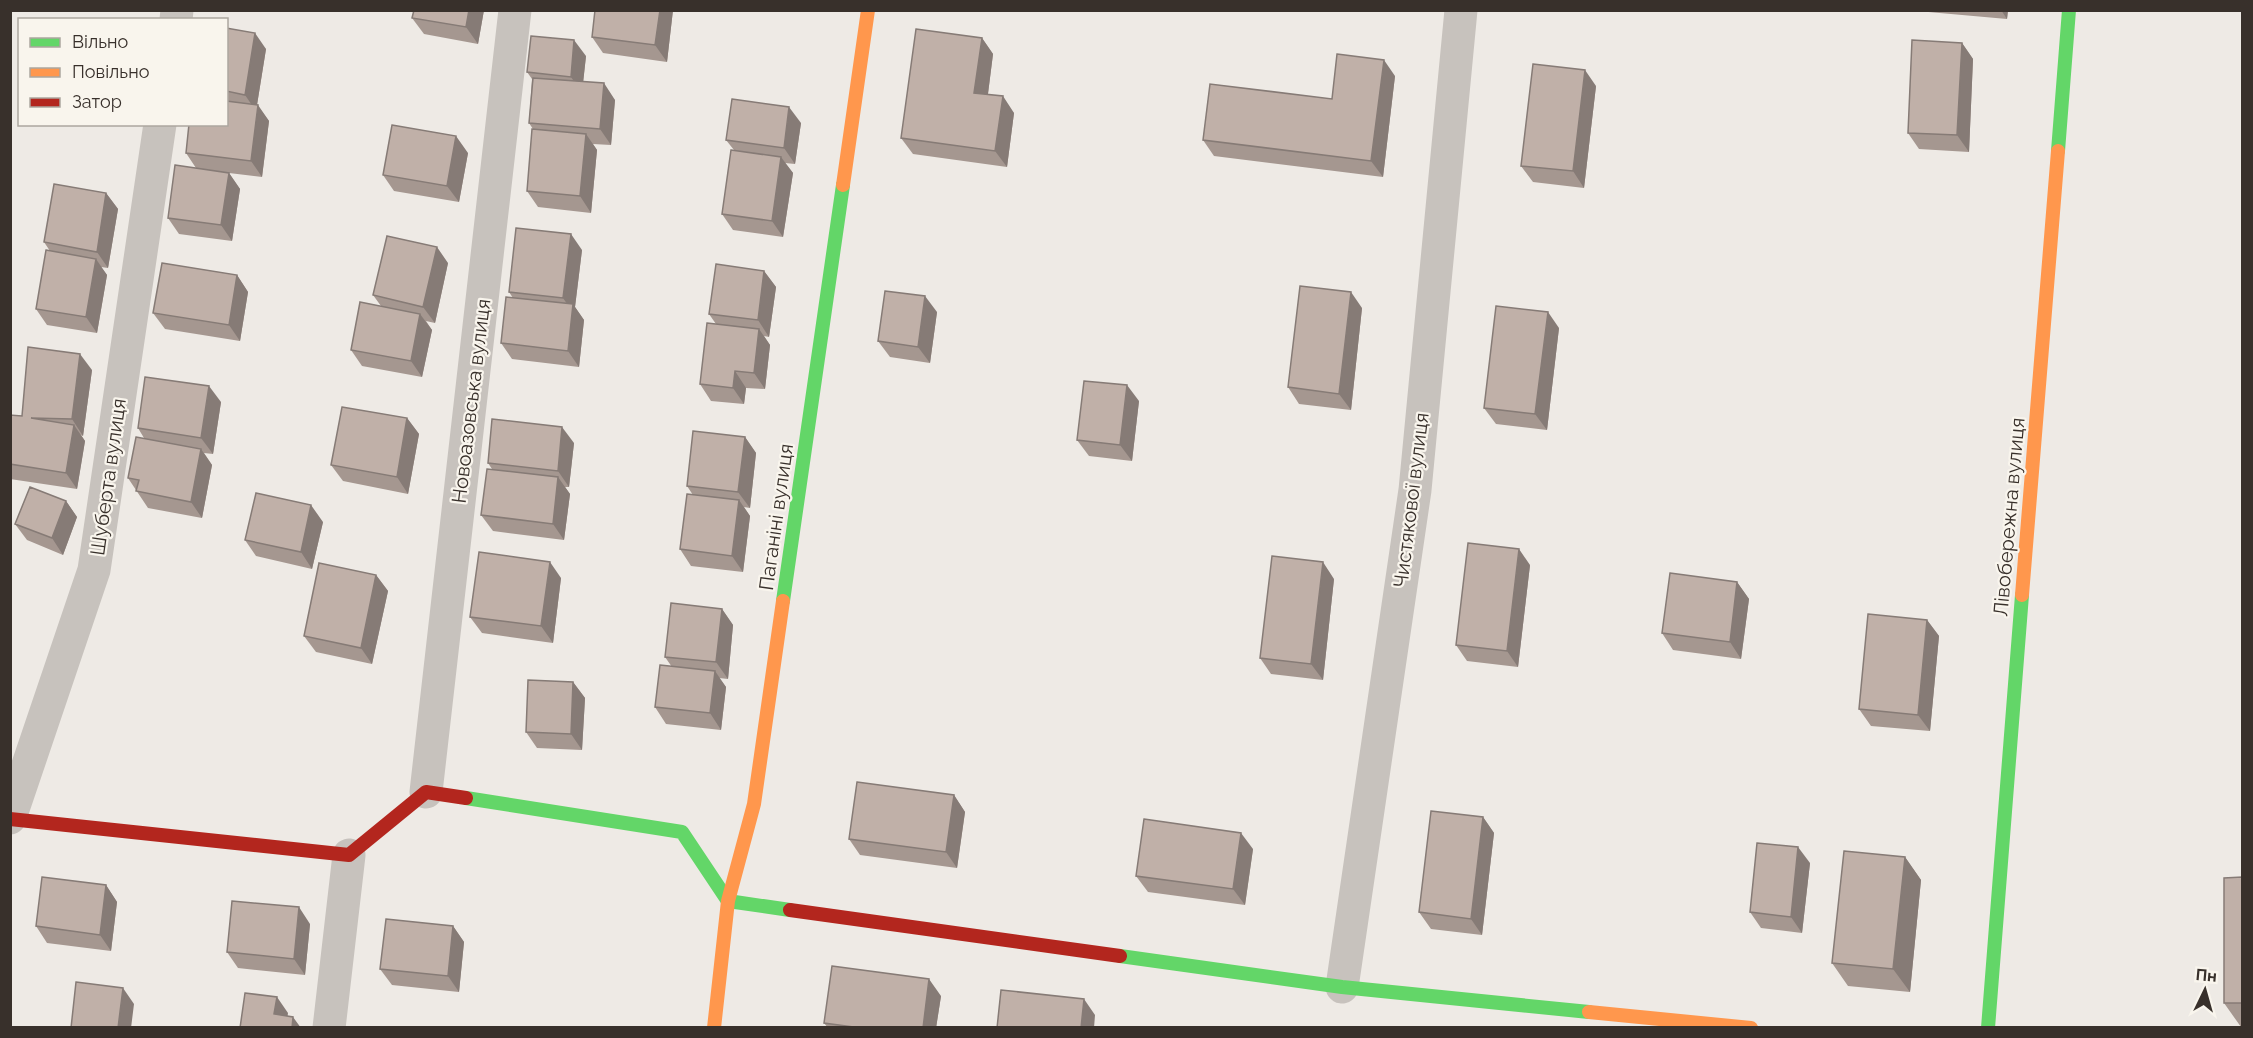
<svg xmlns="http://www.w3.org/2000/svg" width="2253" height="1038" viewBox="0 0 2253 1038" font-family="Raleway,sans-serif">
	<rect width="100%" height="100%" fill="#eeeae5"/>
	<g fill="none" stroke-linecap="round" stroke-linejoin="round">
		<path stroke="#c7c2bd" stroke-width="33" d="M176 20 177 10
			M426 792 515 10
			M10 818 94 570 160 124
			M1342 987 1415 490 1461 10
			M329 1028 349 855"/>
		<path stroke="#63d668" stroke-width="14" d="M2058 151 2069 10
			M783 601 843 185
			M466 798 682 832 728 901 790 910
			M1120 956 1342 987 1589 1012
			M1988 1028 2022 595"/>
		<path stroke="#ff974d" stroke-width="14" d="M843 185 868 10
			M2022 595 2058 151
			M1589 1012 1751 1028
			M714 1028 728 901 754 804 783 601"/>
		<path stroke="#b3261e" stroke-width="14" d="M10 819 349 855 426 792 466 798
			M790 910 1120 956"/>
	</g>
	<path fill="#a59790" d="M414 10H484L478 44 424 34 412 18Z
		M673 10 667 62 603 53 592 37Z
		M1906 10H2008L2007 19Z
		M226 28 266 49 257 105 269 121 262 177 229 173 240 189 232 241 179 234 168 218 196 168 186 153 226 124Z
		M982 38 993 54 988 94 1014 113 1007 167 913 154 901 138Z
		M1962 43 1973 59 1969 152 1919 149 1908 133Z
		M586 56 583 82 615 100 611 145 593 144 597 150 591 213 538 207 527 191 533 129 529 123 532 79 527 72Z
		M1395 76 1383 177 1214 156 1203 140 1332 99Z
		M1596 86 1584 188 1533 182 1521 166Z
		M801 123 795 164 785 163 793 173 783 237 733 230 722 214 734 150 726 140Z
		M468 153 459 202 394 191 383 175Z
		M106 193 118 209 108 268 101 267 107 275 97 333 47 325 36 309 50 251 44 242Z
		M582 250 575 307 584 320 579 367 512 359 501 343 513 298 509 292Z
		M448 263 435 323 426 321 432 330 422 377 362 366 351 350 381 306 373 295Z
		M764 271 776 287 769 337 764 336 770 345 765 389 746 388 744 404 711 401 700 384 716 324 709 314Z
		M237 275 248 292 240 341 165 329 153 313Z
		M1362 308 1351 410 1299 404 1288 387Z
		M937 312 930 363 890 357 878 341Z
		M1559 328 1547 430 1496 424 1484 408Z
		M92 370 83 436 81 435 85 441 77 489 10 479V415L22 416Z
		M1139 401 1132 461 1089 456 1077 440Z
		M221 402 213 454 204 453 212 465 202 518 148 508 128 478 144 438 138 428Z
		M407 418 419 434 408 494 343 481 331 465Z
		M745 437 756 453 750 508 744 507 750 516 743 572 691 566 680 549 693 495 687 486Z
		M574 443 569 487H565L570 494 564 540 493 531 481 515 492 469 488 463Z
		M66 501 77 517 63 555 27 540 15 524Z
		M323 522 312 569 256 556 245 540Z
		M1530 565 1518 667 1467 661 1456 645Z
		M376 575 388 591 372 664 316 652 304 636Z
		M561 578 553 643 482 633 470 617Z
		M1334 579 1323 680 1271 674 1260 658Z
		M1737 582 1749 599 1741 659 1673 650 1662 633Z
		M722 609 733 625 728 679 719 678 726 687 721 730 666 724 655 707 672 667 665 657Z
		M1927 620 1939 636 1930 731 1871 726 1859 709Z
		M573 682 585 698 582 750 537 748 526 732Z
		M954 795 965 812 957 868 860 855 849 839Z
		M1483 817 1494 833 1482 935 1431 929 1419 912Z
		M1253 849 1245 905 1148 892 1136 876Z
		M1905 857 1921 880 1910 992 1848 986 1832 963Z
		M1810 863 1802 933 1761 928 1750 912Z
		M2242 877V1027H2241L2224 1003Z
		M106 885 117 902 111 951 47 943 36 926Z
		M310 924 305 975 238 968 227 952Z
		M453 926 464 942 459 992 392 985 380 969Z
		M941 996 936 1028H828L824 1023Z"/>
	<path fill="#867b76" d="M469 10H484L478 44 466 27Z
		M660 10H673L667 62 655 45Z
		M2001 10H2008L2007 19Z
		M255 33 266 49 256 111 245 95Z
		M982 38 993 54 986 109 974 93Z
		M574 40 586 56 582 93 571 77Z
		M1962 43 1973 59 1969 152 1957 135Z
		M1384 60 1395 76 1383 177 1371 161Z
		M1585 70 1596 86 1584 188 1573 171Z
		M604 83 615 100 611 145 600 129Z
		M1003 96 1014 113 1007 167 995 151Z
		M258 105 269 121 262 177 251 161Z
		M789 107 801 123 795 164 784 148Z
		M586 134 597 150 591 213 580 196Z
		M456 136 468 153 459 202 447 186Z
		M781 157 793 173 783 237 772 221Z
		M229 173 240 189 232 241 221 225Z
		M106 193 118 209 108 268 97 252Z
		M571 234 582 250 575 307 584 320 579 367 568 351 572 311 563 298Z
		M437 247 448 263 435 323 423 307Z
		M96 259 107 275 97 333 86 317Z
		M764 271 776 287 769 337 758 320Z
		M237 275 248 292 240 341 229 325Z
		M1351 292 1362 308 1351 410 1339 394Z
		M925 296 937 312 930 363 918 347Z
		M1548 312 1559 328 1547 430 1535 414Z
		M420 314 432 330 422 377 411 361Z
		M759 329 770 345 765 389 754 373Z
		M80 354 92 370 83 436 72 419Z
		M735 371 746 388 744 404 733 388Z
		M1127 385 1139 401 1132 461 1120 445Z
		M209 386 221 402 213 454 201 438Z
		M407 418 419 434 408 494 397 477Z
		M74 425 85 441 77 489 66 473Z
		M562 427 574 443 569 487 558 471Z
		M745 437 756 453 750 508 738 492Z
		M201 449 212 465 202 518 191 502Z
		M558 477 570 494 564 540 553 524Z
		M739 500 750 516 743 572 732 556Z
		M66 501 77 517 63 555 52 538Z
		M311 505 323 522 312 569 301 552Z
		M1519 549 1530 565 1518 667 1507 651Z
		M550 562 561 578 553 643 541 626Z
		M1323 562 1334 579 1323 680 1311 664Z
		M376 575 388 591 372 664 361 648Z
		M1737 582 1749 599 1741 659 1730 642Z
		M722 609 733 625 728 679 716 662Z
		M1927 620 1939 636 1930 731 1918 715Z
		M715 671 726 687 721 730 710 713Z
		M573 682 585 698 582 750 571 734Z
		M954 795 965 812 957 868 946 852Z
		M1483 817 1494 833 1482 935 1471 919Z
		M1241 833 1253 849 1245 905 1233 889Z
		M1798 847 1810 863 1802 933 1791 917Z
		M1905 857 1921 880 1910 992 1893 969Z
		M106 885 117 902 111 951 100 935Z
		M299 907 310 924 305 975 294 959Z
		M453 926 464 942 459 992 448 976Z
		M929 979 941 996 936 1028H923Z
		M123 988 134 1004 131 1028H118Z
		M277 997 288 1013 286 1028 274 1014Z
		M1084 999 1095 1015 1094 1028H1081Z
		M293 1017 301 1028H292Z"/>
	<path fill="#c0b0a8" stroke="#867b76" stroke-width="1.5" d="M414 10H469L466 27 412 18Z
		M595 10H660L655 45 592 37Z
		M226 28 255 33 245 95 226 91Z
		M916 29 982 38 974 93 1003 96 995 151 901 138Z
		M531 36 574 40 571 77 527 72Z
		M1912 40 1962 43 1957 135 1908 133Z
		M1337 54 1384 60 1371 161 1203 140 1210 84 1332 99Z
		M1533 64 1585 70 1573 171 1521 166Z
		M533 78 604 83 600 129 529 123Z
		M732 99 789 107 784 148 726 140Z
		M226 101 258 105 251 161 186 153 189 124H226Z
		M392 125 456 136 447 186 383 175Z
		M532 129 586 134 580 196 527 191Z
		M731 150 781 157 772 221 722 214Z
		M175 165 229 173 221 225 168 218Z
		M54 184 106 193 97 252 44 242Z
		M516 228 571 234 563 298 509 292Z
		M387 236 437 247 423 307 373 295Z
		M46 250 96 259 86 317 36 309Z
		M162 263 237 275 229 325 153 313Z
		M716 264 764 271 758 320 709 314Z
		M1300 286 1351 292 1339 394 1288 387Z
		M885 291 925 296 918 347 878 341Z
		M506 297 573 304 568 351 501 343Z
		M360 302 420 314 411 361 351 350Z
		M1496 306 1548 312 1535 414 1484 408Z
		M707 323 759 329 754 373 735 371 733 388 700 384Z
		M28 347 80 354 72 419 31 418 74 425 66 473 10 464V415L22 416Z
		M145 377 209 386 201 438 138 428Z
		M1084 381 1127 385 1120 445 1077 440Z
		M342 407 407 418 397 477 331 465Z
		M492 419 562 427 558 471 488 463Z
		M693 431 745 437 738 492 687 486Z
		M136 437 201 449 191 502 136 491 139 480 128 478Z
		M487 469 558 477 553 524 481 515Z
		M30 487 66 501 52 538 15 524Z
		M256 493 311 505 301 552 245 540Z
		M687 494 739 500 732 556 680 549Z
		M1468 543 1519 549 1507 651 1456 645Z
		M479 552 550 562 541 626 470 617Z
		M1272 556 1323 562 1311 664 1260 658Z
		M319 563 376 575 361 648 304 636Z
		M1670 573 1737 582 1730 642 1662 633Z
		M671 603 722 609 716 662 665 657Z
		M1868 614 1927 620 1918 715 1859 709Z
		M660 665 715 671 710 713 655 707Z
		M528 680 573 682 571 734 526 732Z
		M857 782 954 795 946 852 849 839Z
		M1431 811 1483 817 1471 919 1419 912Z
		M1144 819 1241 833 1233 889 1136 876Z
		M1757 843 1798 847 1791 917 1750 912Z
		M1844 851 1905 857 1893 969 1832 963Z
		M42 877 106 885 100 935 36 926Z
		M2242 877V1003H2224V878Z
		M232 901 299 907 294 959 227 952Z
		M386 919 453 926 448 976 380 969Z
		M832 966 929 979 923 1028H861L824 1023Z
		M76 982 123 988 118 1028H71Z
		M1001 990 1084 999 1081 1028H997Z
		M245 993 277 997 274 1014 293 1017 292 1028H240Z"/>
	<g text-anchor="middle" stroke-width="4.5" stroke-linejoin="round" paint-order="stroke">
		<g font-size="20" fill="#38302b" stroke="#f9f5ed">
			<text transform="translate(471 401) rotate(-83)" y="7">Новоазовська вулиця</text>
			<text transform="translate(108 477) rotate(-82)" y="7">Шуберта вулиця</text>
			<text transform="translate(1411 500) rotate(-83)" y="7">Чистякової вулиця</text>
			<text transform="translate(776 517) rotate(-82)" y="7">Паганіні вулиця</text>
			<text transform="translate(2009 517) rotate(-85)" y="7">Лівобережна вулиця</text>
		</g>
	</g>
	<rect width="2253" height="1038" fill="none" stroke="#38302b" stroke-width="24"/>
	<rect x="18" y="18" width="210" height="108" fill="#f9f5ed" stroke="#aca69f" stroke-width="1.5"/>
	<rect x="30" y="38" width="30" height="9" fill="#63d668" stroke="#aca69f" stroke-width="1.5"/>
	<text x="72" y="48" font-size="18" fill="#38302b">Вільно</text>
	<rect x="30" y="68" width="30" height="9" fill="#ff974d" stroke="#aca69f" stroke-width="1.5"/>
	<text x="72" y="78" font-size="18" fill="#38302b">Повільно</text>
	<rect x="30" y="98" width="30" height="9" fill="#b3261e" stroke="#aca69f" stroke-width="1.5"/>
	<text x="72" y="108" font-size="18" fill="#38302b">Затор</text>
	<g transform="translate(2205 990) rotate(5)" stroke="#f9f5ed" stroke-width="4.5" paint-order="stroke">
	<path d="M0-4.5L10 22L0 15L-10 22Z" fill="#38302b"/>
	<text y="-9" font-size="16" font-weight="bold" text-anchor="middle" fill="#38302b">Пн</text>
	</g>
</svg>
